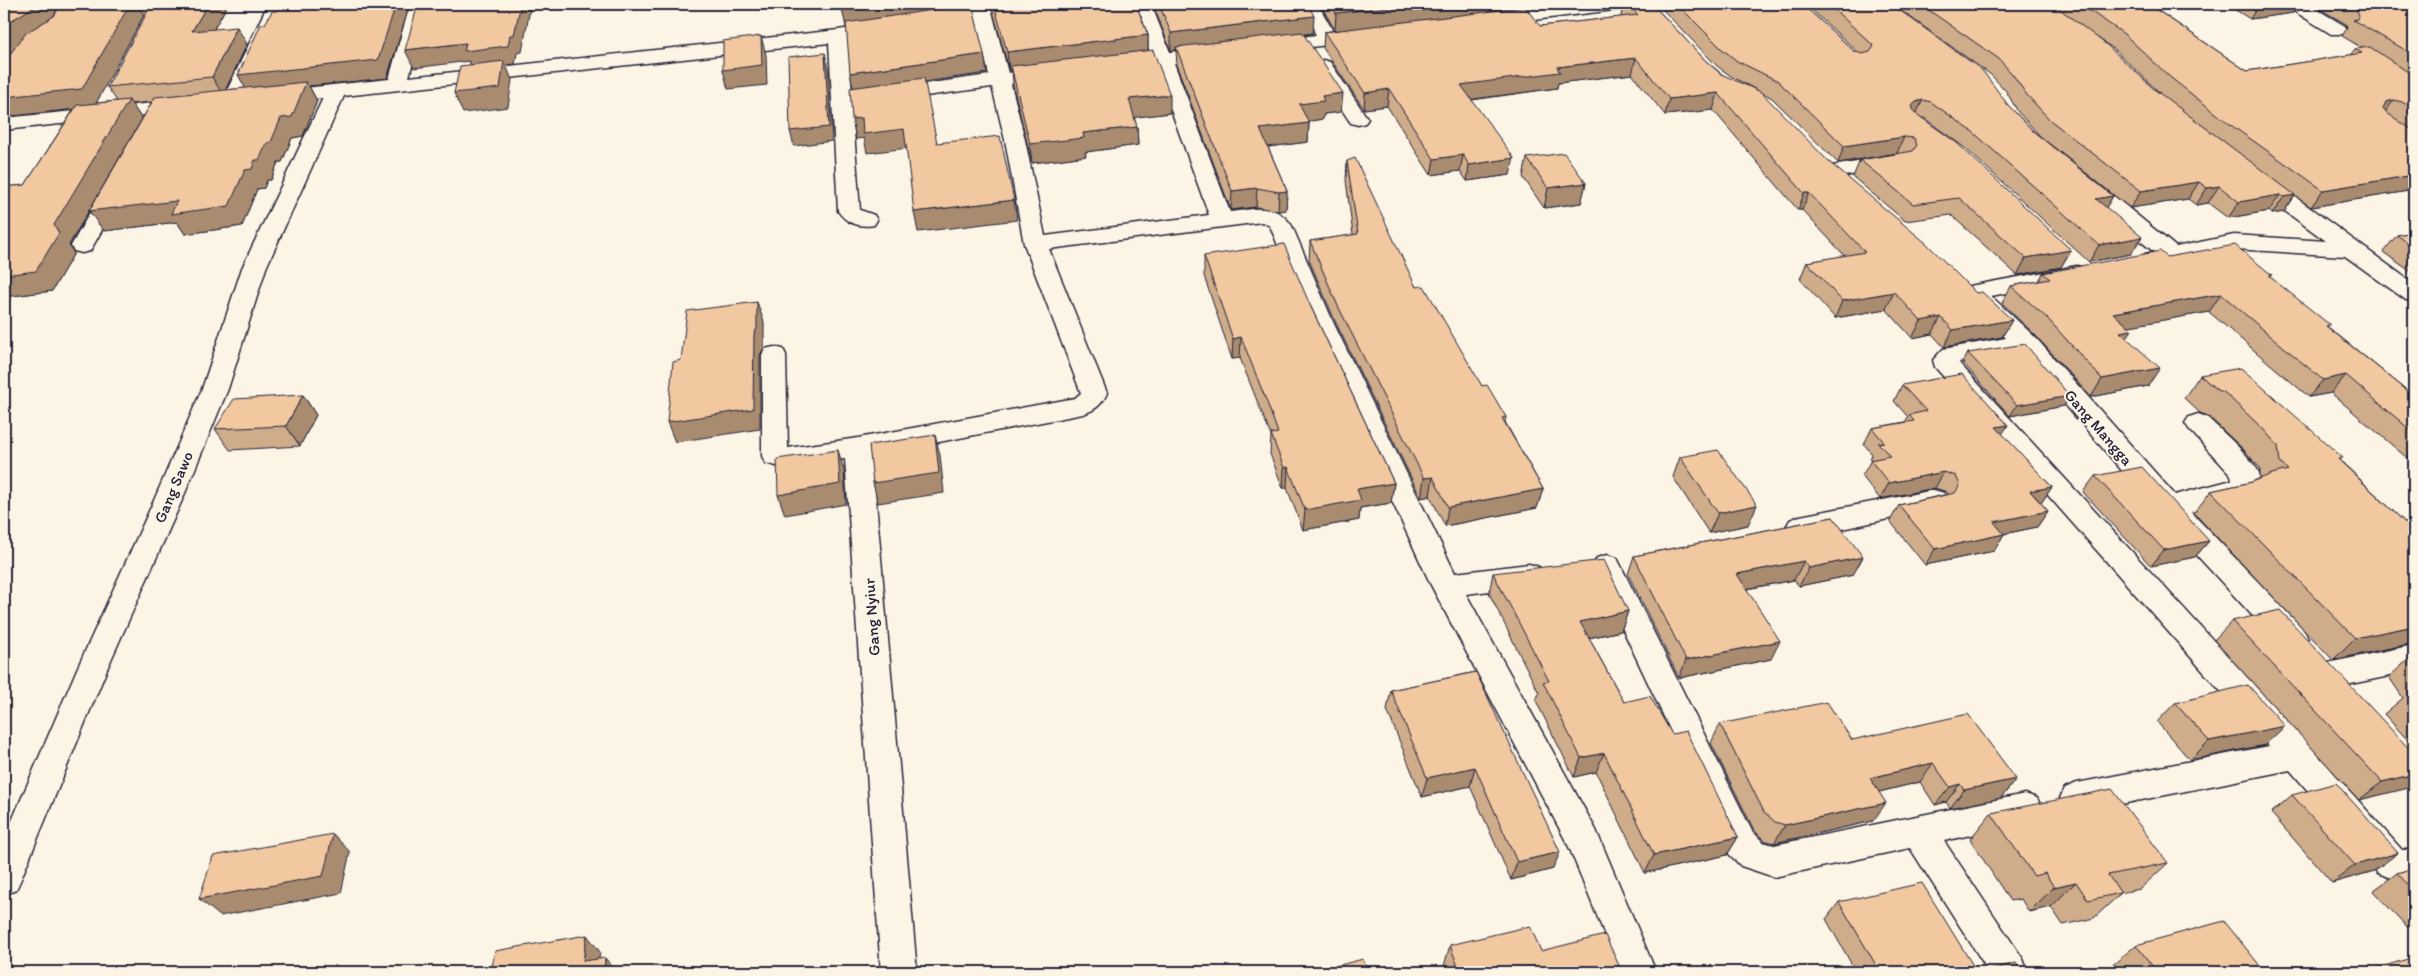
<svg xmlns="http://www.w3.org/2000/svg" width="2418" height="976" viewBox="0 0 2418 976" font-family="Itim,sans-serif">
	<rect width="100%" height="100%" fill="#fcf5e5"/>
	<filter id="ink" filterUnits="userSpaceOnUse"><feTurbulence type="fractalNoise" baseFrequency=".02" numOctaves="2"/><feDisplacementMap in="SourceGraphic" scale="10" xChannelSelector="R" yChannelSelector="G"/><feConvolveMatrix kernelMatrix="1 2 1 2 8 2 1 2 1" color-interpolation-filters="sRGB"/></filter>
	<g filter="url(#ink)">
		<g fill="none" stroke-linecap="round" stroke-linejoin="round">
			<defs>
				<path id="minor" d="M268 4H286L242 101 239 105 232 107 225 105 222 101Z
					M410 4H428L409 77 838 30 884 23 891 25 893 29 891 33 848 40 852 94 989 75 976 20 937 26 930 24 928 20 930 16 973 9 972 4H990L1008 73 1050 67 1057 69 1060 73 1057 77 1011 84 1025 140 1045 236 1209 215 1155 66 1120 70 1113 68 1110 64 1113 60 1151 55 1133 4H1151L1170 52 1213 47 1220 49 1223 53 1220 57 1174 63 1230 212C1255 209 1276 202 1292 226L1334 324 1455 573 1529 564 1539 567 1544 575 1539 583 1529 586 1466 594 1596 830 1656 972H1620L1569 847 1431 585 1310 324 1270 226 1262 222 1049 249 1107 393C1102 405 1095 410 1083 414L872 455 917 972H881L845 459 784 468 765 463 762 456V355L765 349 774 347 783 349 786 355 788 448 858 438 1075 398 1081 393 1024 244 1005 140 992 87 852 106 860 210 874 215 877 220 874 225C859 228 846 223 838 211L829 43 344 96 266 268 228 389 183 498 107 669 21 879 16 890 4 895V839L77 669 155 498 202 389 242 268 323 98 276 103 269 101 266 97 269 93 276 91 389 79Z
					M1300 4H1318L1334 33 1360 29 1367 31 1369 35 1367 39 1360 41 1271 52 1264 50 1261 46 1264 42 1316 35Z
					M1577 4H1631L1628 8 1622 9 1494 25 1487 23 1485 19 1487 15 1494 13Z
					M2286 4H2308L2345 26 2347 30 2345 34H2331L2289 8Z
					M1323 60 1330 62 1368 119 1365 123 1358 125 1351 123 1348 119 1313 66 1316 62Z
					M184 100 191 102 194 106 191 110 4 130V118Z
					M1894 156 1902 157 1905 162 1902 167 1832 178 1824 177 1821 172 1824 167 1832 166Z
					M2079 173 2087 174 2176 247 2234 235 2326 241 2252 187 2249 182 2252 177 2260 175 2268 177 2414 284V302L2406 300 2345 256 2234 249 2153 266 2145 264 2141 259 2145 254 2154 252 2071 184 2068 179 2071 174Z
					M114 182 122 184 125 189 93 246 90 251 82 253 74 251 71 246 103 189 106 184Z
					M2077 266 2085 268 2089 273 2085 278 1991 296 2035 337 2175 495 2232 480 2231 475 2189 429 2185 423 2189 417 2198 414 2207 417C2219 429 2254 459 2259 473 2263 483 2256 493 2246 498 2229 505 2209 507 2191 512L2304 630 2308 639 2304 648 2293 651 2282 648 2159 514 2020 352 1959 362 1960 364 2309 745 2402 850H2414V882L2406 884 2378 873 2290 770 2077 813 2065 808 2060 798 2065 788 2077 783 2269 746 1935 367 1933 360 1943 349 2006 338 1974 306 1971 299 1964 297 1960 292 1964 287Z
					M1934 490 1944 493 1948 500 1944 507 1800 538 1790 534 1786 527 1790 520 1800 516Z
					M1607 555 1617 558 1752 831 1763 842 1774 845 2025 794 2037 798 2042 809 2037 820 1944 841 2023 959 2028 972H1989L1910 848 1774 877 1741 866 1728 853 1593 566 1597 558Z
					M2409 646 2414 648V670L2409 672 2327 689 2316 685 2311 676 2316 667 2327 663Z"/>
			</defs>
			<use href="#minor" stroke="#22223b" stroke-width="3"/>
			<use href="#minor" fill="#fcf5e5" fill-rule="evenodd"/>
		</g>
		<path fill="#cfac8a" stroke="#22223b" fill-rule="evenodd" d="M4 4H228L214 29 247 44 225 90 245 88 265 24 277 11 280 4H410L387 78 309 86 317 101 303 136 292 138 282 162H278L271 180H267L264 188 257 189 242 226 185 234 177 222 104 231 89 211 152 102 131 104 142 119 69 245 74 253 52 291 4 297V187L25 185 74 109 4 117ZM144 15H146L107 87 117 101 96 103Z
			M991 4H1136L1148 35V51L1170 113 1134 117 1137 127 1138 145 1085 152 1086 156 1032 163 1013 85 1012 70H1009Z
			M1155 4H1308L1313 33 1304 35 1341 112 1324 114 1323 119 1309 121V123L1308 142 1268 147 1287 191 1286 210 1278 211 1256 207 1231 210 1177 66 1176 50 1171 51 1155 10Z
			M1320 4H1512L1511 9 1540 26 1622 17 1621 15 1624 4H1652L1706 61 1829 162 1976 293 2012 320 2002 337 1944 347 1932 334 1912 338 1886 309 1835 318 1800 279 1807 262 1845 256 1802 210H1798L1713 110 1665 115 1632 74 1558 83 1557 88 1472 100 1510 175 1467 181 1460 171 1431 175 1387 106 1364 109 1323 48 1324 32 1335 30Z
			M1664 4H1802L1854 51 1858 52 1805 4H1891L2008 105 2033 131 2113 196 2106 207 2131 254 2089 262 1965 148 1924 118H1922L2071 250 2061 267 2017 275 1951 215 1905 221 1853 177 1860 160 1899 154 1897 153 1838 163 1772 98 1732 77 1717 66 1662 9Z
			M1892 4H2158L2150 5 2247 71 2350 55 2355 49 2362 48 2342 36 2347 28 2346 24 2311 4H2414V190L2311 207 2295 196 2284 212 2272 214 2269 211 2228 218 2208 203 2196 205 2188 199 2130 208 2041 137 2018 112 2006 91 1991 75ZM2098 38 2115 50 2160 93 2154 89Z
			M2226 4H2299L2293 13 2250 19Z
			M1527 158 1586 183 1581 203 1544 208 1523 177Z
			M1347 161 1416 287 1482 386 1506 417 1505 422 1543 489 1537 508 1445 526 1430 496 1421 498 1336 323 1309 260 1310 241 1353 235 1346 180Z
			M2414 232V274L2383 252 2397 235Z
			M1204 256 1310 305 1394 483 1391 503 1360 508 1359 520 1303 530 1287 488H1283L1270 454 1271 436 1240 358 1232 359 1204 276Z
			M2167 257 2271 278 2328 327 2414 396V457L2407 458 2331 393 2309 397 2209 312 2128 326 2127 338 2148 386 2091 397 2036 336 2002 303 2011 286 2039 281 2043 273Z
			M1968 353 2070 396 2064 406 2010 416 1963 363Z
			M2200 375 2341 461 2414 531V646L2409 644 2333 660 2194 513 2211 491 2252 482 2260 478V468L2245 451 2208 416 2200 413 2184 398Z
			M1902 385 2002 434 2052 487 2041 503 2048 511 2037 527 2004 534 1994 551 1925 565 1890 521 1899 505 1948 494 1947 492 1935 488 1880 499 1862 476 1871 460 1870 459 1872 454 1864 444 1872 428 1905 422 1908 417 1894 401Z
			M303 395 316 415 300 446 230 450 215 429Z
			M1680 457 1748 525 1709 533 1673 477Z
			M2095 476 2209 541 2195 557 2151 566 2083 492Z
			M1833 517 1853 575 1799 586 1794 580 1747 589 1771 659 1679 678 1628 574 1634 556Z
			M1493 573 1628 611 1621 631 1589 638 1624 702 1672 734 1738 837 1727 855 1645 873 1596 772 1574 777 1536 701 1539 693 1489 593Z
			M2232 621 2414 774V786L2359 800 2214 640Z
			M2414 655V747L2384 714 2403 698 2389 677 2412 656Z
			M1476 672 1553 869 1511 880 1470 786 1422 797 1387 710 1391 690Z
			M2175 703 2265 745 2190 760 2157 722Z
			M1720 724 1852 740 2016 779 2001 798 1950 808 1946 802 1935 805 1920 782 1879 792 1873 821 1774 843 1764 840 1754 830 1711 743Z
			M2292 795 2374 871 2332 883 2271 813Z
			M1991 813 2168 863 2140 889 2120 893H2121L2094 918 2063 925 2051 907 2029 912 2021 899 2010 901 1970 839Z
			M2414 868V934L2373 891 2397 873Z
			M1839 902 1977 972H1856L1826 919Z
			M1450 945 1541 951 1622 972H1446L1444 966Z
			M2136 945 2265 972H2111L2108 969Z
			M2378 968 2414 972H2371Z"/>
		<path fill="#a98c70" stroke="#22223b" d="M38 4H61L49 23 4 65V30L9 22Z
			M130 4H137L144 15 94 107 4 117V97Z
			M208 4H228L203 48 192 31Z
			M396 4H410L387 78 309 86 317 101 303 136 292 138 282 162H278L271 180H267L264 188 257 189 242 226 185 234 177 222 104 231 89 211 245 170 248 93 238 75Z
			M521 4H531L522 52 517 53 515 64 506 65 512 80 508 107 463 113 454 93 472 69 469 61 414 68 405 50 466 43 510 35Z
			M877 4H972L971 7 846 27 842 9Z
			M1417 4H1512L1511 10 1335 31 1336 13Z
			M2259 4H2299L2293 13 2250 19Z
			M1314 16 1313 33 1177 50 1176 47V50L1171 51V33Z
			M237 27 247 44 223 95 212 77Z
			M1148 35V53L1009 70 1007 52Z
			M761 36 766 55 767 85 728 89 723 70Z
			M825 53 828 67 832 141 794 146 790 131Z
			M984 54 987 73 854 92 850 73Z
			M1636 58 1632 74 1558 83 1557 88 1459 101 1461 85 1557 67Z
			M1389 89 1387 106 1364 109 1365 93Z
			M1343 93 1341 112 1324 114 1323 119 1298 123 1299 104 1322 96Z
			M1718 93 1713 110 1665 115 1669 99Z
			M1170 95V113L1130 118 1129 99Z
			M129 100 142 119 69 245 74 253 52 291 4 297V275Z
			M1923 100 1915 116 1912 106 1916 102Z
			M2394 100 2382 116 2374 119 2386 102Z
			M862 118 904 129 908 148 867 153 864 138 856 139 852 119Z
			M1309 123 1308 142 1260 148V129Z
			M1137 127 1138 145 1085 152 1086 156 1032 163 1030 144 1083 133Z
			M1904 137 1897 153 1838 163 1844 146Z
			M1463 155 1460 171 1431 175 1434 159Z
			M1514 158 1510 175 1467 181 1469 165Z
			M2414 175V190L2311 207 2323 190Z
			M2199 182 2188 199 2130 208 2141 191Z
			M1586 183 1581 203 1544 208 1548 188Z
			M2219 186 2208 203 2196 205 2207 188Z
			M1257 188 1256 207 1231 210 1232 191Z
			M1287 191 1286 210 1278 211 1279 192Z
			M1804 193H1809L1802 210H1798Z
			M2280 195 2269 211 2228 218 2239 202Z
			M2295 195 2284 212 2272 214 2284 197Z
			M2113 196 2103 213 2096 199Z
			M1014 200 1017 220 918 232 914 212Z
			M2142 237 2131 254 2089 262 2099 245Z
			M2071 250 2061 267 2017 275 2026 258Z
			M1894 292 1886 309 1835 318 1842 301Z
			M2221 294 2209 312 2102 331 2113 313Z
			M757 302 764 322V348L760 355V429L675 442 667 422 754 335Z
			M1941 317 1932 334 1912 338 1921 321Z
			M2012 320 2002 337 1944 347 1953 330Z
			M2132 330 2120 348V332Z
			M1241 337 1240 358 1232 359 1233 339Z
			M2160 368 2148 386 2091 397 2102 379Z
			M2346 375 2331 393 2309 397 2323 380Z
			M303 395 316 415 300 446 286 426Z
			M2070 396 2064 406 2010 416 2017 405Z
			M2008 425 1998 441 1996 427Z
			M935 435 940 455 944 493 878 503 873 483Z
			M838 450 844 470 846 504 785 515 778 495Z
			M2414 450V457L2407 458Z
			M1288 467 1287 488H1283L1284 468Z
			M1944 472 1935 488 1880 499 1889 483Z
			M1433 477 1430 496 1421 498 1424 478Z
			M1394 483 1391 503 1360 508 1359 520 1303 530 1305 510 1357 489Z
			M2052 487 2041 503 2030 491Z
			M1543 489 1537 508 1445 526 1448 507Z
			M1757 505 1748 525 1709 533 1718 513Z
			M2048 511 2037 527 1983 538 1994 522Z
			M2004 534 1994 551 1925 565 1935 549Z
			M2209 541 2195 557 2151 566 2164 550Z
			M1863 557 1853 575 1799 586 1809 568Z
			M1804 561 1794 580 1729 592 1737 574Z
			M1628 611 1621 631 1574 641 1580 622Z
			M2414 626V639L2409 644 2333 660 2355 638Z
			M1780 641 1771 659 1679 678 1686 660Z
			M2285 726 2265 745 2190 760 2209 741Z
			M1604 753 1596 772 1574 777 1581 758Z
			M1933 763 1920 782 1858 797 1870 778Z
			M1475 767 1470 786 1422 797 1427 778Z
			M2414 774V786L2413 787 2359 800 2382 782Z
			M2016 779 2001 798 1950 808 1964 790Z
			M1960 784 1946 802 1935 805 1950 787Z
			M1886 803 1873 821 1774 843 1785 825Z
			M333 834 350 852 341 893 220 916 199 899Z
			M1738 837 1727 855 1645 873 1654 855Z
			M1560 852 1553 869 1511 880 1517 862Z
			M2398 853 2374 871 2332 883 2355 865Z
			M2076 882 2051 907 2029 912 2054 887Z
			M587 935 600 952 597 972 583 961Z
			M605 958 617 972H604Z"/>
		<path fill="#f1c8a0" stroke="#22223b" d="M4 4H38L37 5 9 22 4 30Z
			M61 4H130L82 89 4 97V62L26 33 54 16Z
			M151 4H208L192 31 237 27 212 77 107 87 151 5Z
			M280 4H396L378 60 238 75 261 24H265L272 11H277Z
			M418 4H521L514 35H510L508 46 464 51 466 43 405 50Z
			M841 4H877L842 9Z
			M972 4 984 54 850 73 846 23Z
			M994 4H1136L1148 35 1007 52Z
			M1159 4H1308L1314 16 1171 33Z
			M1331 4H1417L1336 13Z
			M1628 4H1652L1706 61 1721 74 1761 92 1829 162 1926 243 1976 293 1982 292 2012 320 1953 330 1941 317 1921 321 1894 292 1842 301 1807 262 1865 252 1809 193H1804L1718 93 1669 99 1636 58 1557 67 1560 72 1461 85 1514 158 1469 165 1463 155 1434 159 1389 89 1365 93 1324 32 1525 7 1540 26 1638 15Z
			M1677 4H1802L1854 51 1862 54 1870 52 1874 46 1828 4H1891L1982 70 2008 105 2033 131 2113 196 2096 199 2142 237 2099 245 1973 132 1931 102 1923 100 1916 102 1912 106 1915 113 1957 143 2071 250 2026 258 1959 198 1913 204 1860 160 1913 151 1917 145 1914 138 1904 137 1844 146 1778 81 1737 61 1722 49Z
			M1920 4H2053L2107 45 2154 89 2295 195 2284 197 2280 195 2239 202 2219 186 2207 188 2199 182 2141 191 2050 120 2027 95 2013 75 1999 59Z
			M2080 4H2148L2247 71 2362 53 2355 49 2370 47 2414 76V109L2402 102 2394 100 2386 102 2383 108 2387 113 2414 131V175L2323 190 2235 128 2171 78 2124 34Z
			M2348 4H2414V55L2353 20 2357 19 2359 15 2356 9Z
			M1302 32 1343 93 1322 96 1324 101 1299 104 1309 123 1260 129 1287 191 1279 192 1257 188 1232 191 1176 47Z
			M761 36 762 65 723 70V41Z
			M1153 50 1170 95 1129 99 1137 127 1083 133 1084 138 1030 144 1011 66Z
			M825 53 829 127 790 131 788 57Z
			M504 61 500 88 454 93 460 66Z
			M924 78 937 143 1000 136 1014 200 914 212 904 129 863 134 862 118 852 119 850 88Z
			M306 82 292 117 281 118 271 142 267 143 259 160H255L252 169 245 170 229 206 171 214 177 201 89 211 155 97Z
			M129 100 54 225 59 233 36 271 4 275V187L25 185 77 105Z
			M1564 153 1586 183 1548 188 1527 158Z
			M1355 158 1416 287 1424 286 1482 386 1487 385 1506 417 1502 418 1543 489 1448 507 1433 477 1424 478 1337 304 1310 241 1358 234 1347 161Z
			M2414 232V247L2397 235Z
			M1284 244 1310 305 1394 483 1357 489 1361 500 1305 510 1288 467 1284 468 1271 434 1278 433 1268 405 1241 337 1233 339 1204 256Z
			M2235 245 2272 275 2269 276 2330 325 2326 326 2414 396V433L2346 375 2323 380 2221 294 2113 313 2132 330 2120 332 2160 368 2102 379 2047 318 2011 286 2050 279 2043 273 2160 251 2167 257Z
			M757 302V328L754 335 753 409 667 422 673 362 681 360 687 311Z
			M2025 344 2070 396 2017 405 1968 353Z
			M2241 368 2343 458 2338 459 2414 531V626L2355 638 2211 491 2252 482 2272 474 2288 470 2280 463 2278 446 2263 429 2225 393 2217 390 2200 375Z
			M1962 374 2008 425 1996 427 2052 487 2030 491 2048 511 1994 522 2004 534 1935 549 1899 505 1955 493 1960 485 1956 476 1944 472 1889 483 1870 460 1890 456 1878 443 1884 442 1872 428 1914 421 1909 415 1926 411 1902 385Z
			M303 395 286 426 215 429 234 399Z
			M935 435 939 473 873 483 869 445Z
			M838 450 840 484 778 495 777 459Z
			M1718 450 1757 505 1718 513 1680 457Z
			M2142 467 2209 541 2164 550 2095 476Z
			M1833 517 1863 557 1809 568 1804 561 1737 574 1780 641 1686 660 1634 556Z
			M1604 560 1628 611 1580 622 1624 702 1650 696 1672 734 1686 731 1738 837 1654 855 1604 753 1581 758 1543 682 1549 681 1493 573Z
			M2280 610 2414 754V774L2382 782 2232 621Z
			M1476 672 1560 852 1517 862 1475 767 1427 778 1391 690Z
			M2248 685 2285 726 2209 741 2175 703Z
			M2408 693H2414V699Z
			M1827 702 1852 740 1968 714 2016 779 1964 790 1960 784 1950 787 1933 763 1870 778 1886 803 1785 825 1775 822 1764 812 1720 724Z
			M2336 783 2398 853 2355 865 2292 795Z
			M2112 789 2168 863 2108 875 2121 893 2088 900 2076 882 2054 887 2045 873 2034 876 1991 813Z
			M333 834 323 876 199 899 213 856Z
			M2414 868V891L2397 873Z
			M1922 883 1977 972H1880L1839 902Z
			M2224 921 2265 972H2157L2136 945Z
			M1530 926 1541 951 1605 935 1622 972H1460L1450 945Z
			M587 935 583 961 605 958 604 972H491L495 951Z
			M2414 957V972H2382L2378 968Z
			M1363 959 1367 972H1313Z
			M2016 963 2022 972H1978Z"/>
	</g>
	<g text-anchor="middle" stroke-width="4" stroke-linejoin="round" paint-order="stroke">
		<g font-size="16" fill="#22223b" stroke="#fcf5e5">
			<text transform="translate(2099 427) rotate(49)" y="6">Gang Mangga</text>
			<text transform="translate(173 487) rotate(-67)" y="6">Gang Sawo</text>
			<text transform="translate(871 617) rotate(-94)" y="6">Gang Nyiur</text>
		</g>
	</g>
	<rect width="2418" height="976" fill="none" stroke="#fcf5e5" stroke-width="20"/>
	<rect x="10" y="10" width="2398" height="956" fill="none" stroke="#22223b" stroke-width="2" filter="url(#ink)"/>
</svg>
